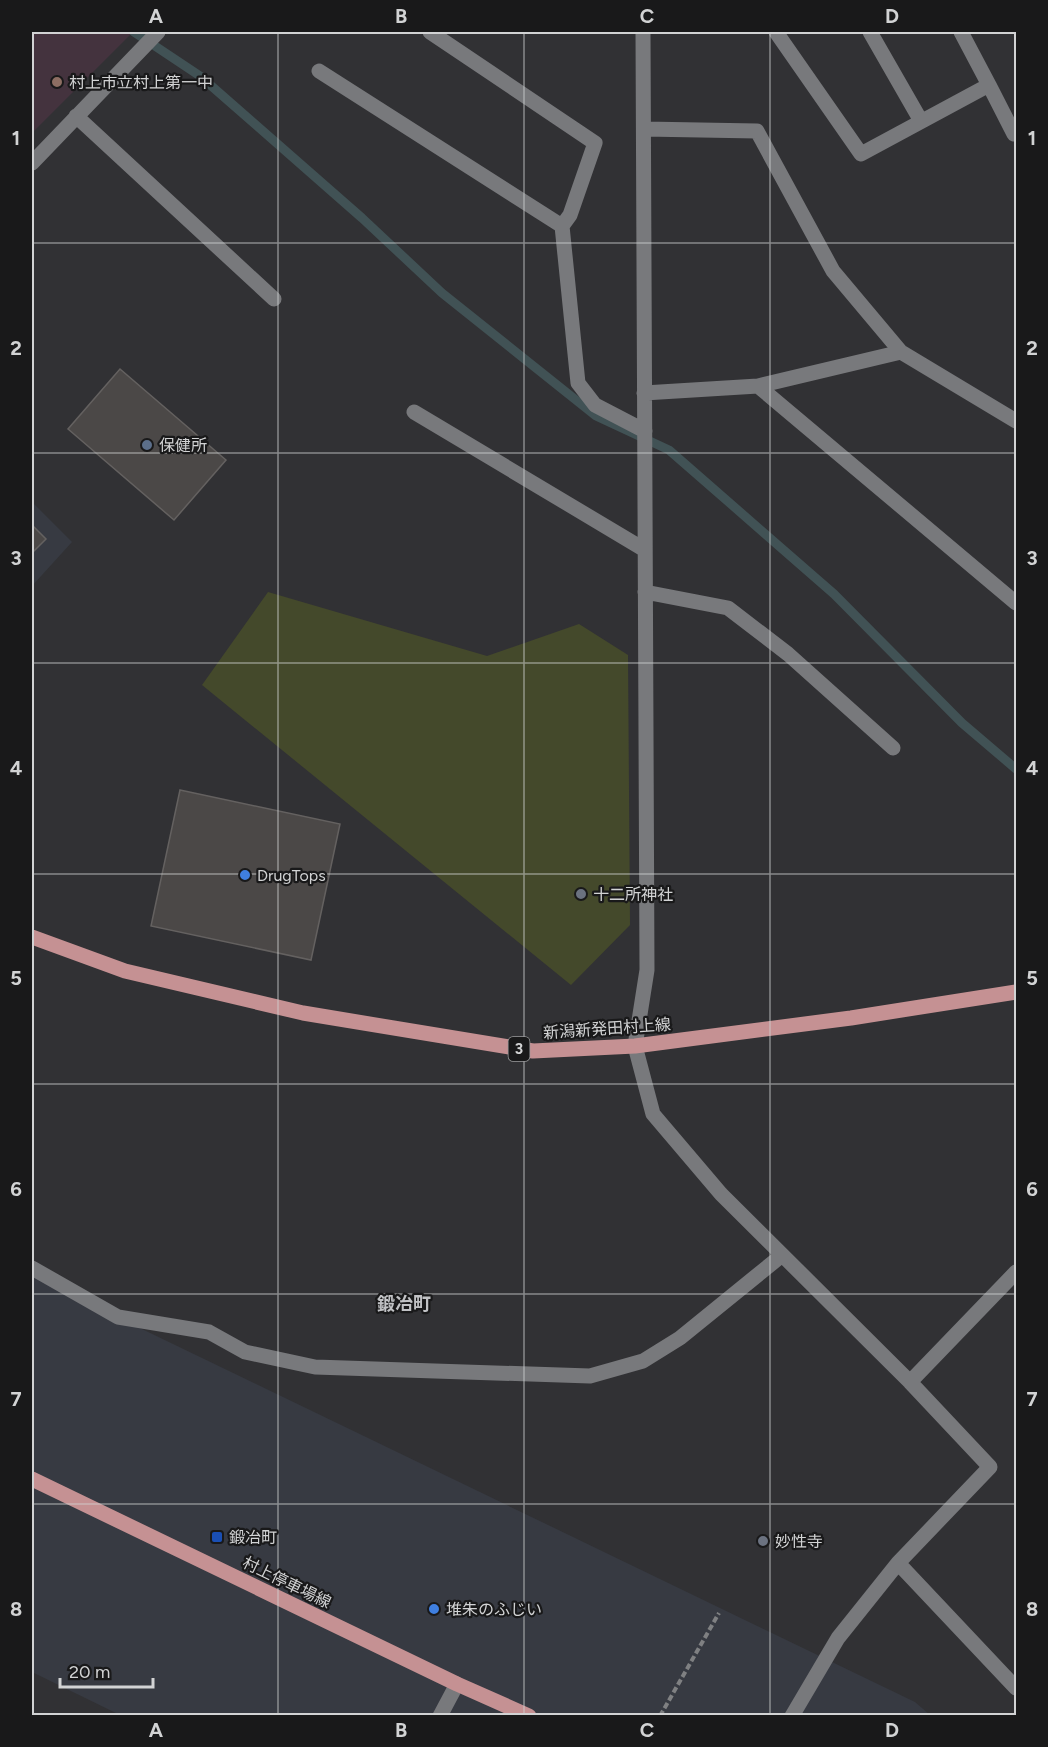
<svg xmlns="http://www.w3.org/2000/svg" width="1048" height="1747" viewBox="0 0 1048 1747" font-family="Figtree,'Noto Sans JP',sans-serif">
	<rect width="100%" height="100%" fill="#313134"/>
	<path fill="#373a42" d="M32 502 72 542 32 586Z
		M32 1276 915 1702 930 1715H120L32 1672Z"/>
	<path fill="#44333e" d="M32 32H133L32 133Z"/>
	<path fill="#44492b" d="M268 592 487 656 579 624 628 655 630 925 571 985 202 685Z"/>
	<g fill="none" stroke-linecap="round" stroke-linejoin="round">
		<path stroke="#415255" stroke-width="9" d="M134 32 200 76 362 218 442 293 596 416 669 450 834 594 962 723 1016 769"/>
	</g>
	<path fill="#4b4847" stroke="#646160" stroke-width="1.5" d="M120 369 226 460 174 520 68 429Z
		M32 525 46 539 32 553Z
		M180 790 340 824 311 960 151 926Z"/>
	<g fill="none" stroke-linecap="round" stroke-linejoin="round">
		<path stroke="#7f8082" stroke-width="4" stroke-dasharray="6 3" stroke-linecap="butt" d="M660 1716 719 1613"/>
		<path stroke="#78797c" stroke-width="15" d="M430 32 595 143 570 215 562 226
			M643 32 647 970 635 1046 653 1114 721 1194 910 1382 990 1467 898 1563 838 1638 792 1716
			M776 32 861 154 989 85 961 32
			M870 32 921 121
			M319 71 562 226 578 383 595 405 645 431
			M989 85 1014 134 1016 132
			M76 116 274 299
			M644 129 757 131 833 271 901 352
			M32 163 158 32
			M758 386 1016 603
			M644 393 758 386 901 352 1016 421
			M414 412 645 550
			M645 592 728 608 788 654 893 748
			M32 1268 118 1317 209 1332 245 1352 315 1367 590 1376 643 1361 680 1338 781 1256
			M910 1382 1016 1272
			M898 1563 1016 1688
			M440 1716 457 1684"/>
		<path stroke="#c59193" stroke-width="15" d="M32 937 125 971 303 1013 533 1051 635 1046 851 1018 1016 992
			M32 1479 457 1684 529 1716"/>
	</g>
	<path fill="none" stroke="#d2d3d4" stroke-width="1.5" stroke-opacity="0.55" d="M278 32V1716M524 32V1716M770 32V1716M32 243H1016M32 453H1016M32 663H1016M32 874H1016M32 1084H1016M32 1294H1016M32 1504H1016"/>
	<circle fill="#8d6e63" stroke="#19191a" stroke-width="2" cx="57" cy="82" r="6"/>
	<circle fill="#5c6f8a" stroke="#19191a" stroke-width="2" cx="147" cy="445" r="6"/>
	<g fill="#3f7fe0" stroke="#19191a" stroke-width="2">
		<circle cx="245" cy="875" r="6"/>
		<circle cx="434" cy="1609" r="6"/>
	</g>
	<g fill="#6b7280" stroke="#19191a" stroke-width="2">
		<circle cx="581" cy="894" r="6"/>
		<circle cx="763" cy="1541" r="6"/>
	</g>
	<rect fill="#1a4fb4" stroke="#19191a" stroke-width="2" x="211" y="1531" width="12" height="12" rx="3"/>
	<g text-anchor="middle" stroke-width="4.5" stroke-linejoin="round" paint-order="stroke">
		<rect fill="#19191a" stroke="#9a9b9c" stroke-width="1.5" x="508.5" y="1037" width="21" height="24" rx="4.5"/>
		<g font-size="15" font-weight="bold" fill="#d2d3d4">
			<text x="519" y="1054">3</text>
		</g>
		<g font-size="16" fill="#d2d3d4" stroke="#19191a" text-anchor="start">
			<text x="69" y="88">村上市立村上第一中</text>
			<text x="159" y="451">保健所</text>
			<text x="257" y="881">DrugTops</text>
			<text x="593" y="900">十二所神社</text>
			<text x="229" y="1543">鍛冶町</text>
			<text x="775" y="1547">妙性寺</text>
			<text x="446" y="1615">堆朱のふじい</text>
		</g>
		<g font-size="16" fill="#d2d3d4" stroke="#19191a">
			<text transform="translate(607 1028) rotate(-4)" y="6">新潟新発田村上線</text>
			<text transform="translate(287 1582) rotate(26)" y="6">村上停車場線</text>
		</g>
		<g font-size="18" font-weight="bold" fill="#c1c2c5" stroke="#19191a">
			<text x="404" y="1310">鍛冶町</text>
		</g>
	</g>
	<rect width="1048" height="1747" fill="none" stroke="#19191a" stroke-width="66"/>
	<path d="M60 1678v9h93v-9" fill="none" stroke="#d2d3d4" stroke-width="3"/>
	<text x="69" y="1678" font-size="18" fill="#d2d3d4" stroke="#19191a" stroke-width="4.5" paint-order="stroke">20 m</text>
	<rect x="33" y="33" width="982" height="1681" fill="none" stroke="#d2d3d4" stroke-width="2"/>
	<g font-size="20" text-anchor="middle" font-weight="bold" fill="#d2d3d4">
		<text x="156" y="23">A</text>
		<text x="401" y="23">B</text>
		<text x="647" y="23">C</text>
		<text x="892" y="23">D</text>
		<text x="16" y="145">1</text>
		<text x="1032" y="145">1</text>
		<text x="16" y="355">2</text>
		<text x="1032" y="355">2</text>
		<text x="16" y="565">3</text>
		<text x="1032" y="565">3</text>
		<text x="16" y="775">4</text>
		<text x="1032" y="775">4</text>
		<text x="16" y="985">5</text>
		<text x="1032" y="985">5</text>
		<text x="16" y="1196">6</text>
		<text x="1032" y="1196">6</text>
		<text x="16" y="1406">7</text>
		<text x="1032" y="1406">7</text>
		<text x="16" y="1616">8</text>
		<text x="1032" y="1616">8</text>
		<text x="156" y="1737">A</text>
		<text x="401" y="1737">B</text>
		<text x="647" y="1737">C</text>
		<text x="892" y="1737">D</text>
	</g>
</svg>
